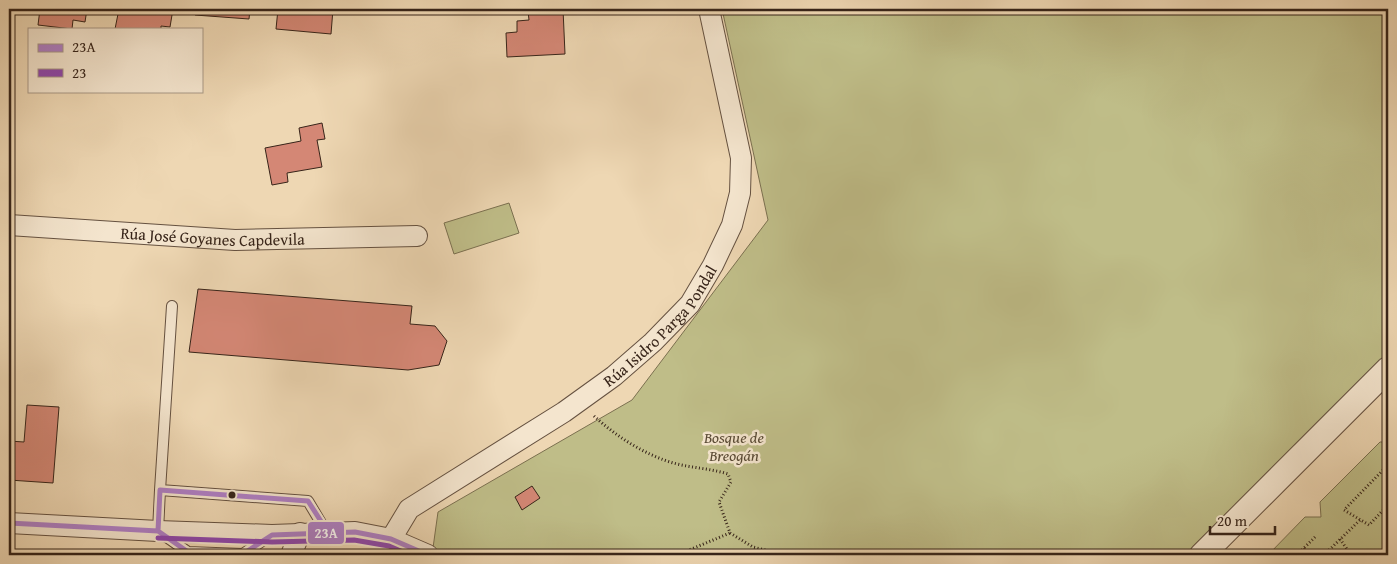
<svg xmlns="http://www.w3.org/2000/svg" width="1397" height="564" viewBox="0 0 1397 564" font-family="'Gentium Book Plus',serif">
	<rect width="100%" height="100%" fill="#eed7b3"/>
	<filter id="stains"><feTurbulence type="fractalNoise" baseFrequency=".004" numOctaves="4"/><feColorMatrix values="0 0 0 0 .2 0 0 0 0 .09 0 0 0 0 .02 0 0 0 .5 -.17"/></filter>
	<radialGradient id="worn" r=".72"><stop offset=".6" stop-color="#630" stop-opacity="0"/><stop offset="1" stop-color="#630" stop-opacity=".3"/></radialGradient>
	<path fill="#bfbd88" stroke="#7b7050" d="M722 9H1388V368L1188 555H432L438 512 632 400 768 220Z
		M509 203 519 233 454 254 444 223Z
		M1380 442H1388V555H1268L1305 517H1321L1320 502Z"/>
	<path fill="#d48775" stroke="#372419" d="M40 9H87L85 22 73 20 72 29 38 25Z
		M119 9H173L170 27 161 26V29H115Z
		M196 9H250L249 19 195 15Z
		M278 9H333L331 34 276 29Z
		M540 9H563L565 54 507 57 506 33 517 32V21L529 20 528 11Z
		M322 123 325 139 317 140 322 167 287 173 288 182 272 185 265 148 301 141 299 128Z
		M198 289 412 306 410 324 435 326 447 341 439 365 408 370 189 352Z
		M27 405 59 407 53 483 9 480V441L24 442Z
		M532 486 540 498 522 510 515 497Z"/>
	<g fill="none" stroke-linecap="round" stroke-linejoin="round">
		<defs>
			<path id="service" d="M160 490 172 306
				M268 537 243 554 188 552 158 531 160 490 308 501 327 533"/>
			<g id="minor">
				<path id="s1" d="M9 225 235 240 417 236"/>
				<path d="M9 523 158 531 272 535 355 532 391 539 428 555"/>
				<path id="s2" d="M391 539 409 509 564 412 614 376 653 342 690 304 713 265 732 225 740 193 741 158 709 9"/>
				<path d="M291 555 300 533"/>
			</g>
			<path id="tertiary" d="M1202 555 1388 369"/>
		</defs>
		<use href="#service" stroke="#655140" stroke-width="12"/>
		<use href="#minor" stroke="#655140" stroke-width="22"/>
		<use href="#tertiary" stroke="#655140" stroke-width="26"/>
		<path stroke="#372419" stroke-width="3" stroke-dasharray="1 2.5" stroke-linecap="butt" d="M594 416C616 436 642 453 670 462 689 468 709 468 728 474L731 482 719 502 730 533 753 547 785 555
			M1388 465 1344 510 1369 525 1388 505
			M1340 539 1351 555
			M1304 548 1310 555
			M677 555 730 533
			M1297 555 1316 536
			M1324 555 1360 520"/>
		<use href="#service" stroke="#f4e5ce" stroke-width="10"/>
		<use href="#minor" stroke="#f4e5ce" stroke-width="20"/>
		<use href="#tertiary" stroke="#f4e5ce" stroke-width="24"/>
		<defs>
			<path id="bus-1" d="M9 523 158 531
				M158 531 188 552 243 554 272 535 355 532 391 539 428 555
				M158 531 160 490 308 501 324 526"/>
			<path id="bus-2" d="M158 538 272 542 354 540 389 546 410 555"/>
		</defs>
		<use href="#bus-1" stroke="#f4e5ce" stroke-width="9"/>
		<use href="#bus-2" stroke="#f4e5ce" stroke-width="9"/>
		<use href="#bus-1" stroke="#ae7fc5" stroke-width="5"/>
		<use href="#bus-2" stroke="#8e47ad" stroke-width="5"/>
	</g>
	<circle fill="#372419" stroke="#f4e5ce" stroke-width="2" cx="232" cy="495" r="4.5"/>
	<g text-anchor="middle" stroke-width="5" stroke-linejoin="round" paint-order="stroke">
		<g font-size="16" fill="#372419" stroke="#f4e5ce">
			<text dy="6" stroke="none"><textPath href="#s1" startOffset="204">Rúa José Goyanes Capdevila</textPath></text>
			<text dy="6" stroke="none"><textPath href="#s2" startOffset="348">Rúa Isidro Parga Pondal</textPath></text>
		</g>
		<g font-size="16" font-style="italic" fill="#594a35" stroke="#f4e5ce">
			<text x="734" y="443">Bosque de<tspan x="734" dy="18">Breogán</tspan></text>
		</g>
	</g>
	<rect stroke="#f4e5ce" stroke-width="2" x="307" y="521" width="38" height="24" rx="5" fill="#ae7fc5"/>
	<g font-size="14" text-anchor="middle" font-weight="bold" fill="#fff">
		<text x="326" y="538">23A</text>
	</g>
	<rect width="1397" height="564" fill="none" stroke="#eed7b3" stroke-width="30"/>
	<rect x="10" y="10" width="1377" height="544" fill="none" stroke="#372419" stroke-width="2.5"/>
	<rect x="15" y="15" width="1367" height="534" fill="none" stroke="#372419"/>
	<rect x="28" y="28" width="175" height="65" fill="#f4e5ce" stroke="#a89886"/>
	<rect x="38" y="44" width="25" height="8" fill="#ae7fc5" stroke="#a89886"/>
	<text x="72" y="52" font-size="15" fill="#372419">23A</text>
	<rect x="38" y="69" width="25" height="8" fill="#8e47ad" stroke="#a89886"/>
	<text x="72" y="78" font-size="15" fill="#372419">23</text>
	<path d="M1210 526v8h65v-8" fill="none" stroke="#372419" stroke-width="2.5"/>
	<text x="1217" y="526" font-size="15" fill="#372419" stroke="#f4e5ce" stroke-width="4" paint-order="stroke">20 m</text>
	<rect width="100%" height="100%" filter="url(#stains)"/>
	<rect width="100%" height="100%" fill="url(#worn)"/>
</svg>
